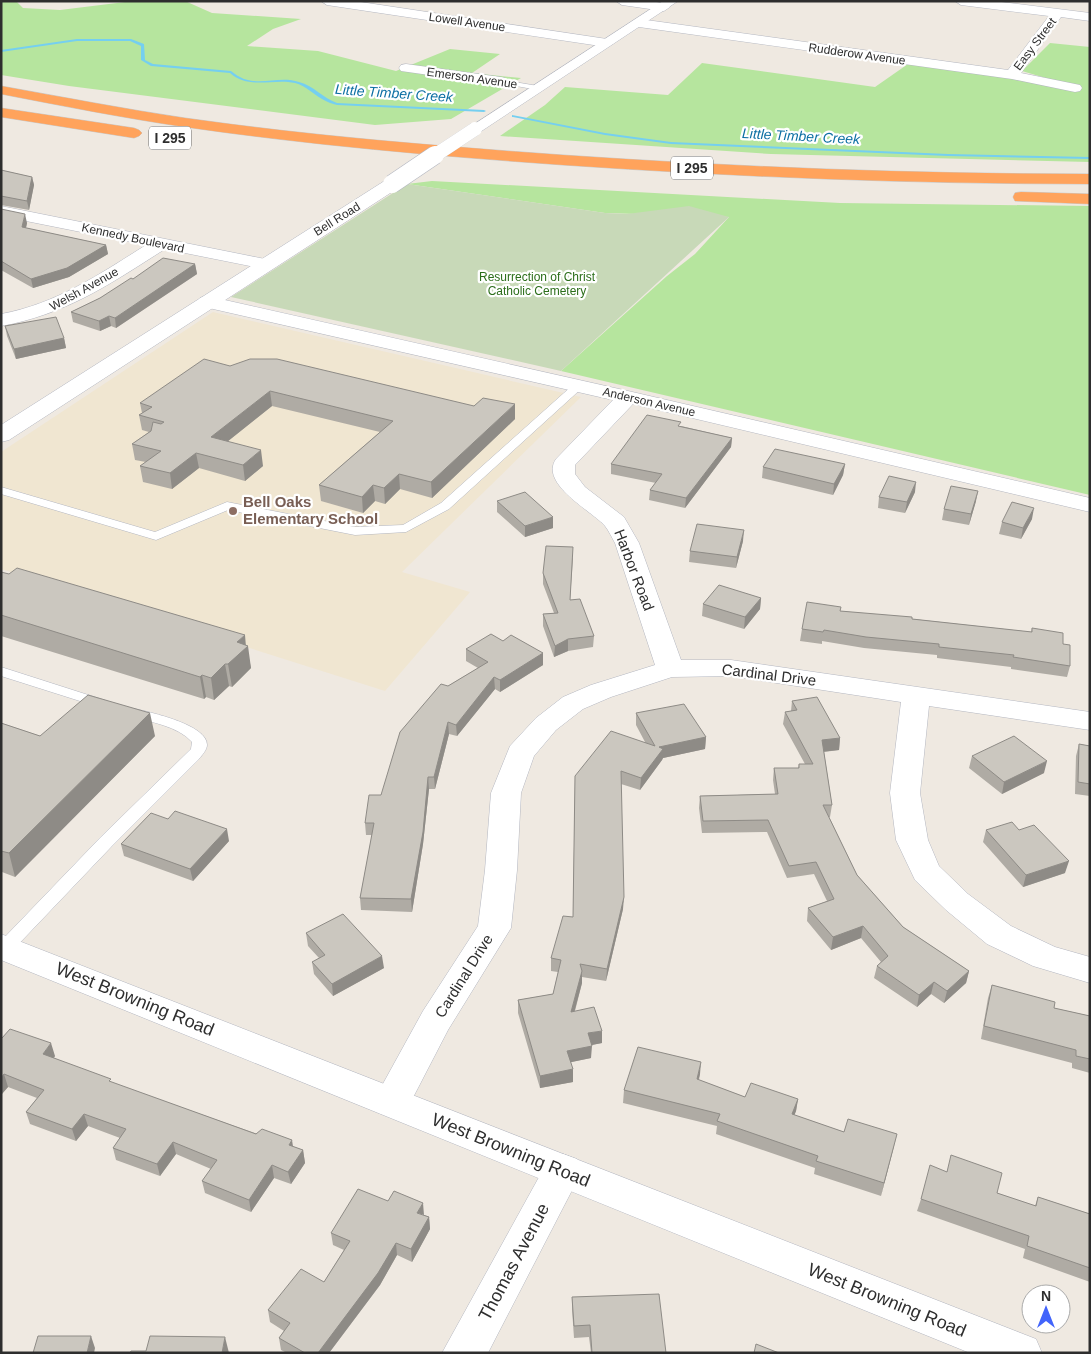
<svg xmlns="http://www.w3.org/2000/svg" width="1091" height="1354" viewBox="0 0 1091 1354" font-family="Arial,sans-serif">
	<rect width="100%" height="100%" fill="#efe9e1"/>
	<path fill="#f0e6d1" d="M213 312 581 397 402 572 470 592 385 691 1 569V452Z"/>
	<path fill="#b6e59e" d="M1 1H16L23 8 60 10 125 2 185 1 212 13 301 19 273 29 247 46 318 51 396 71 450 49 500 54 472 73 521 78 451 119 375 125 69 86 1 75Z
		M1050 43 1090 47V162L771 154 500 136 545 105 565 87 668 95 702 63 875 87 908 64 1059 82 1022 71Z
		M432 181 840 203 1090 206V495L561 371 667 276 695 254 729 217 605 213 407 184Z"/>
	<path fill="#c8d9b8" d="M407 184 605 213 627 214 689 206 729 217 561 371 231 297Z"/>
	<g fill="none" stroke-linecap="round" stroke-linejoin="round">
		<path fill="#75cff0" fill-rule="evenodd" d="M77 39H131L144 44 145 60 153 64 231 71C235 74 239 77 244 79 262 85 281 76 299 82 314 86 323 98 337 103L484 110 486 111 484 112 337 105C332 104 327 102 322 99 313 94 306 86 295 83 273 78 249 90 230 73L151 66 141 60V46L130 41H77L1 52V50Z
			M512 115 605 133 671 142 948 154 1090 157V159L948 156 671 144 605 135 513 117H512Z"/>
		<defs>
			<path id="lane" d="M497 79 538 86 542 88 538 90 500 83 496 81Z
				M578 383 583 386 582 388 449 509 406 532 355 535 228 510 156 540 1 494V487L155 532 227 502 355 527 403 525 441 503 574 384Z
				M1 667 107 701 109 704 107 707 102 708 1 676Z
				M135 709C150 712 208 725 207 745 207 750 202 755 199 759L112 846 12 951 6 953 1 952V941L100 838 191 749 192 742C178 726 150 722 130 716L128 713 130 710Z"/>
			<path id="street" d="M321 1H354L607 39 614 43 607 47 327 5Z
				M616 1H650L668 4 670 7 664 11 622 5Z
				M955 1H993L1090 13V21L1061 17 1021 73 1080 85 1082 88 1080 91 1075 92 1012 79 639 27 633 23 639 19 1008 70 1049 16 961 5Z
				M406 64 500 77 505 78 507 81 505 84 500 85 401 71 399 68 401 65Z
				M1 206 265 259 271 260 274 264 271 268 265 269 165 249C110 284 67 314 1 326V314C56 304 100 274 146 245L1 216Z
				M207 296 628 391 1090 498V512L633 404 575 465V474L585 487 624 517 639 543 681 660H731L1090 712V730L929 706 920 793 928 840 939 866 968 894 1011 926 1055 947 1090 957V983L1033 966 987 944 946 910 915 880 896 840 890 793 901 702 731 676 672 677 611 697 583 709 556 730 534 756 521 793 517 870 511 928 448 1030 405 1113 392 1117 379 1113 374 1102 379 1091 423 1011 478 926 485 870 491 793 510 746 536 718 563 697 591 685 655 665 615 543C612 538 609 531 605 526 592 511 539 484 556 459L613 400 200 306 197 302 200 298Z
				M563 1154 577 1159 582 1171 490 1349 488 1353H442L549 1159Z"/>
			<path id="secondary" d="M663 1H678L480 132H470L467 129Z
				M392 179 398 180 400 184 398 188 9 440 1 442V425L386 180Z
				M1 934 1036 1339 1042 1353H970L1 960Z"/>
			<path id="highway" d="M1 86C63 97 124 109 185 118 311 136 437 146 563 155 738 167 914 174 1090 174V184C914 184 738 177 563 165 436 156 310 145 185 127 124 118 63 106 1 94Z
				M1 108 134 128 139 130 142 133 139 136 134 138 1 117Z
				M1021 192 1090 194V204L1015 201 1013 197 1015 193Z"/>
		</defs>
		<use href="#lane" stroke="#b4b7c1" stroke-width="1"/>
		<use href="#street" stroke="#b4b7c1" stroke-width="1"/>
		<use href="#secondary" stroke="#b4b7c1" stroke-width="1"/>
		<use href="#highway" stroke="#c9c9c9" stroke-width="1"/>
		<use href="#lane" fill="#fff" fill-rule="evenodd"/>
		<use href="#street" fill="#fff" fill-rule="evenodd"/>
		<use href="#secondary" fill="#fff" fill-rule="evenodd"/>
		<use href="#highway" fill="#ffa35c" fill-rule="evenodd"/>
		<defs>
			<path id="secondary-bridge-far1" d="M434 156 475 129"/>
			<path id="secondary-bridge" d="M392 184 435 155"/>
		</defs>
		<use href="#secondary-bridge-far1" stroke="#b4b7c1" stroke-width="14" stroke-linecap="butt"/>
		<use href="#secondary-bridge" stroke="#b4b7c1" stroke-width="19" stroke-linecap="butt"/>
		<use href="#secondary-bridge-far1" stroke="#fff" stroke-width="14"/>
		<use href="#secondary-bridge" stroke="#fff" stroke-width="18"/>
	</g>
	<path fill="#afaba4" d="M1 170 32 177 34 185 29 210 1 205Z
		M1 209 27 223 26 228 106 245 108 254 69 277 33 288 1 270Z
		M195 264 197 274 116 328 111 326 100 331 73 322 71 312 100 298 133 279Z
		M5 326 64 338 66 348 16 359 7 336Z
		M230 366 515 419 432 498 400 489 385 504 375 501 363 513 321 501 319 485 380 432 272 406 227 442 263 466 245 481 199 468 172 489 143 482 140 466 146 462 135 460 132 444 149 432 142 430 139 415 142 413 140 403Z
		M681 426 732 438 731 447 685 508 649 500 650 490 656 483 611 474V464Z
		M845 464 843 475 833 495 762 478 763 467Z
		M915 492 905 513 878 508 879 497Z
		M497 501 553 528 525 537 497 512Z
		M976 501 969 525 942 520 944 509Z
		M1032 519 1021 539 999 534 1002 522Z
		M743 541 736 568 689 562 690 551Z
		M573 558 570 600 594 636 593 647 568 651 554 657 543 626V614L554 613 543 584V573Z
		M1 572 246 645 251 668 232 687 229 686 214 700 206 697 204 699 1 636Z
		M761 598 760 609 744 629 702 616 703 604Z
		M841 611 1031 632 1032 628 1063 644 1070 666 1067 677 1011 669V667L937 658V655L864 648 822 641V644L800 641 802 629Z
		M503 641 543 653V665L500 692 495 689 457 736 449 734 435 789H429L423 844 412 912 361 910 360 898 372 835H366L365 823 448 686 478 668 466 661V649Z
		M792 701 840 738 839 750 824 752 832 805 830 817H829L857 875 903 927 969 971 966 983 944 1003 931 994 917 1007 874 978 877 966 881 962 861 938 831 950 807 921 808 908 827 901 814 874 787 878 767 832 702 833 699 808 700 796 775 794 773 780 774 768H798L799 764H805L783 724 785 712 791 711Z
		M636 713 706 737 705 749 663 758 662 760 640 790 621 784 623 909 606 981 582 977V983L575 1011 602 1043 591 1045V1058L571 1062 573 1082 540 1088 518 1013V1000L553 994 558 972 551 971V958L573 917 575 776 645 742 636 725Z
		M1 723 40 736H155L15 877 2 872 1 873Z
		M1079 744 1090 746V796L1075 794 1076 756Z
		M972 756 1044 773 1002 794 969 768Z
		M986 830 1065 873 1023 887 983 842Z
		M229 841 193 881 124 856 121 844Z
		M306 933 384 968 333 996 314 974 312 962 319 958 308 946Z
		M992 985 1054 1008 1090 1016V1073L1072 1068V1063L981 1039 988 998Z
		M1 1038 55 1056 54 1058 112 1083 303 1150 305 1163 291 1184 274 1178 251 1212 205 1193 202 1181 211 1169 176 1154 160 1176 116 1160 113 1148 120 1138 88 1126 76 1141 30 1124 26 1112 37 1098 8 1087 1 1095Z
		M700 1074 699 1080 745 1097 798 1099 796 1111 794 1115 844 1132 894 1146 881 1196 814 1174 815 1168 716 1134 717 1126 623 1103 624 1090Z
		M997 1193 1035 1206 1038 1197 1090 1214V1282L1023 1258 1025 1249 917 1211 921 1199Z
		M424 1215 429 1217 430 1229 412 1262 397 1255 380 1285 329 1353H287L281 1350 279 1338 284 1331 270 1322 268 1310 324 1282 344 1250 333 1245 331 1233Z
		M572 1297 666 1353H591L589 1337 574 1338 572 1309Z"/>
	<path fill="#8e8b86" d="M32 177 34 185 29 210 27 201Z
		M25 214 27 223 24 236 22 227Z
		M106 245 108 254 69 277 33 288 31 279Z
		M195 264 197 274 116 328 115 318Z
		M109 316 111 326 100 331 99 321Z
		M64 338 66 348 16 359 14 349Z
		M270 391 272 406 213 453 211 437Z
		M515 404V419L432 498 431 482Z
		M732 438 731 447 685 508 686 498Z
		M261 450 263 466 245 481 243 465Z
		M196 453 199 468 172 489 170 473Z
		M845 464 843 475 833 495 834 484Z
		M399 474 400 489 385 504 384 488Z
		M916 482 915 492 905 513 907 502Z
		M373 485 375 501 363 513 362 497Z
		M978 491 976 501 969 525 971 514Z
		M1034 508 1032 519 1021 539 1023 528Z
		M553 517V528L525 537V526Z
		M744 530 743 541 736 568 737 557Z
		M761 598 760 609 744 629 745 617Z
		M245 635 246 647 248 646 251 668 232 687 228 664 237 642Z
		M568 639V651L554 657 555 646Z
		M543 653V665L500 692V680Z
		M225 664 229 686 214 700 211 678Z
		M202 675 206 697 204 699 200 677Z
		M494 677 495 689 457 736 456 725Z
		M150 713 155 736 15 877 9 853Z
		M448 722 449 734 435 789 434 777Z
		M706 737 705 749 663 758 662 760 640 790 641 778 659 747Z
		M840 738 839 750 820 752 822 740Z
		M1047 761 1044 773 1002 794 1004 782Z
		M428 777 429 789 423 844 412 912 411 899Z
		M227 829 229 841 193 881 190 869Z
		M1069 861 1065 873 1023 887 1026 875Z
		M624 897 623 909 606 981 607 969Z
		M863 926 861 938 831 950 833 937Z
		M382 956 384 968 333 996 332 984Z
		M582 971V983L571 1024V1012Z
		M969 971 966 983 944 1003 947 991Z
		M934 982 931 994 917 1007 919 995Z
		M602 1031V1043L587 1046 588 1033Z
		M51 1043 55 1056 47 1066 43 1054Z
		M592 1046 591 1058 567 1063V1051Z
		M701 1062 700 1074 695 1092 697 1079Z
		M573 1069V1082L540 1088V1076Z
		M4 1074 8 1087 1 1095V1078Z
		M798 1099 796 1111 790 1127 792 1114Z
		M84 1114 88 1126 76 1141 72 1129Z
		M897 1134 894 1146 881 1196 884 1183Z
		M292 1140 294 1153 289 1145Z
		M173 1142 176 1154 160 1176 157 1164Z
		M303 1150 305 1163 291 1184 288 1172Z
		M272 1165 274 1178 251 1212 249 1200Z
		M423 1203 424 1215 417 1213Z
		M429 1217 430 1229 412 1262 411 1249Z
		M396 1243 397 1255 380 1285 329 1353H318Z
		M91 1336 95 1348 94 1353H87Z
		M225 1337 229 1353H222Z"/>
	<path fill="#cbc7bf" stroke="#8e8b86" d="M1 170 32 177 27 201 1 196Z
		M1 209 25 214 22 227 106 245 67 268 31 279 1 261Z
		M163 258 195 264 115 318 109 316 99 321 71 312 100 298 131 278 133 279Z
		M56 317 64 338 14 349 5 326Z
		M204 359 230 366 250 359H277L474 406 483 398 515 404 431 482 399 474 384 488 373 485 362 497 319 485 393 421 270 391 211 437 261 450 243 465 196 453 170 473 140 466 161 451 132 444 151 431 153 422 161 424 164 422 139 415 152 407 140 403Z
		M647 415 681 422 678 426 732 438 686 498 650 490 662 474 611 464Z
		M775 449 845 464 834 484 763 467Z
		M889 476 916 482 907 502 879 497Z
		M951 486 978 491 971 514 944 509Z
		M525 492 553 517 525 526 497 501Z
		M1012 502 1034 508 1023 528 1002 522Z
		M697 524 744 530 737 557 690 551Z
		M546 546 573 547 570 600 580 599 594 636 568 639 555 646 543 614 558 613 543 573Z
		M17 568 245 635 237 642 248 646 228 664H225L211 678 202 675 200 677 1 615V572L9 574Z
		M719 585 761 598 745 617 703 604Z
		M807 602 841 607 840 611 912 617V619L1032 632V628L1063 633V644L1070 645V666L1013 657 1014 655 939 647V644L866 637 824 630 823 632 802 629Z
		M491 634 503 641 511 635 543 653 500 680 494 677 456 725 448 722 434 777H428L423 832 411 899 360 898 374 823H365L369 795H381L400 732 441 684 448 686 488 662 466 649Z
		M88 695 150 713 9 853 1 851V723L40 736Z
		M817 697 840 738 822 740 832 805H823L857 875 903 927 969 971 947 991 934 982 919 995 877 966 888 956 863 926 833 937 808 908 834 899 816 862 789 866 768 820 703 821 700 796 778 794 774 768H799V764H813L785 712 797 710 792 701Z
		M684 704 706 737 659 747 663 749 641 778 621 771 624 897 607 969 580 964 582 971 571 1012 594 1007 602 1031 588 1033 592 1046 567 1051 573 1069 540 1076 518 1000 553 994 561 960 551 958 563 916 573 917 575 776 611 731 655 746 636 713Z
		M1014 736 1047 761 1004 782 972 756Z
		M1079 744 1090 746V784L1078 782Z
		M175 811 227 829 190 869 121 844 151 813 168 819Z
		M1012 822 1019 830 1034 825 1069 861 1026 875 986 830Z
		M343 914 382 956 332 984 312 962 325 955 306 933Z
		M992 985 1055 1002 1054 1008 1090 1016V1059L1076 1056V1050L984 1026Z
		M10 1029 51 1043 43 1054 111 1079 109 1081 256 1134 262 1129 292 1140 289 1145 303 1150 288 1172 272 1165 249 1200 202 1181 217 1160 173 1142 157 1164 113 1148 126 1129 84 1114 72 1129 26 1112 44 1090 4 1074 1 1078V1038H2Z
		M638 1047 701 1062 697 1079 745 1097 751 1083 798 1099 792 1114 844 1132 848 1119 897 1134 884 1183 816 1161 818 1156 717 1121 720 1114 624 1090Z
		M951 1155 1002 1173 997 1193 1036 1206 1038 1197 1090 1214V1268L1027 1246 1029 1236 921 1199 930 1165 947 1172Z
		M358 1189 388 1201 394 1191 423 1203 417 1213 429 1217 411 1249 396 1243 378 1273 318 1353H305L279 1338 290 1323 268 1310 301 1269 324 1282 350 1241 331 1233Z
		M659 1294 666 1353H592L590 1325 574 1326 572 1297Z
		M38 1336H91L87 1353H33Z
		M150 1336 225 1337 222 1353H130L131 1351H146Z
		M756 1344 779 1353H754Z"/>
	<circle fill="#8d6e63" stroke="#fff" stroke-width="2" cx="233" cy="511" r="5"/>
	<g text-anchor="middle" stroke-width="4.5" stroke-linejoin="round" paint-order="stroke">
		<g font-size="12" fill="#2e2e2e" stroke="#fff">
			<text transform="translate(467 22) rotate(8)" y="4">Lowell Avenue</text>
			<text transform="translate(1035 44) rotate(-53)" y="4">Easy Street</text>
			<text transform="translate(857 54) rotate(8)" y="4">Rudderow Avenue</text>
			<text transform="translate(472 78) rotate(8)" y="4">Emerson Avenue</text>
			<text transform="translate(337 219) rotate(-32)" y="4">Bell Road</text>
			<text transform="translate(133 238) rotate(12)" y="4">Kennedy Boulevard</text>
			<text transform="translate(84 289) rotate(-29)" y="4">Welsh Avenue</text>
			<text transform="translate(649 402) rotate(13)" y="4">Anderson Avenue</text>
		</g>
		<g font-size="12" fill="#2c6e1b" stroke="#fff">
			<text x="537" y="281">Resurrection of Christ<tspan x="537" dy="14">Catholic Cemetery</tspan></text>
		</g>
		<g font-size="14" font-style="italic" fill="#0d6fa3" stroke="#fff">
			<text transform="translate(394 93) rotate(4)" y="5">Little Timber Creek</text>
			<text transform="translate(801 136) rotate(3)" y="5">Little Timber Creek</text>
		</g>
		<g fill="#fff" stroke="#6d6d6d" stroke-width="1">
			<rect x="149" y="126.5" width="42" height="23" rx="4"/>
			<rect x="671" y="156.5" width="42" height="23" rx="4"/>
		</g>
		<g font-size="14" font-weight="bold" fill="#2e2e2e">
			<text x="170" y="143">I 295</text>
			<text x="692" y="173">I 295</text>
		</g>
		<g font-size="15" font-weight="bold" fill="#785e54" stroke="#fff" text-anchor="start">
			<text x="243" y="507">Bell Oaks<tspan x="243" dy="17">Elementary School</tspan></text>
		</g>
		<g font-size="15" fill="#2e2e2e" stroke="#fff">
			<text transform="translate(634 570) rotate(69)" y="5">Harbor Road</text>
			<text transform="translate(769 675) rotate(7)" y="5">Cardinal Drive</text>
			<text transform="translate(464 976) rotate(-58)" y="5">Cardinal Drive</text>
		</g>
		<g font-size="18" fill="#2e2e2e" stroke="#fff">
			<text transform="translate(135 999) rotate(22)" y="6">West Browning Road</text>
			<text transform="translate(511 1150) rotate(22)" y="6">West Browning Road</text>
			<text transform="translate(514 1262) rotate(-62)" y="6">Thomas Avenue</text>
			<text transform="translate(887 1300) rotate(22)" y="6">West Browning Road</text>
		</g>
	</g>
	<rect width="1091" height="1354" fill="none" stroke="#2e2e2e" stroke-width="5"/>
	<g transform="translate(1046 1309)"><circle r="24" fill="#ffffff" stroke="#ababab"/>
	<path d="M0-4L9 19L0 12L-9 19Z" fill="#4264fb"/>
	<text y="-8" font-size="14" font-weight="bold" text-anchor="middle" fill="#2e2e2e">N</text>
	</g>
</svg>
